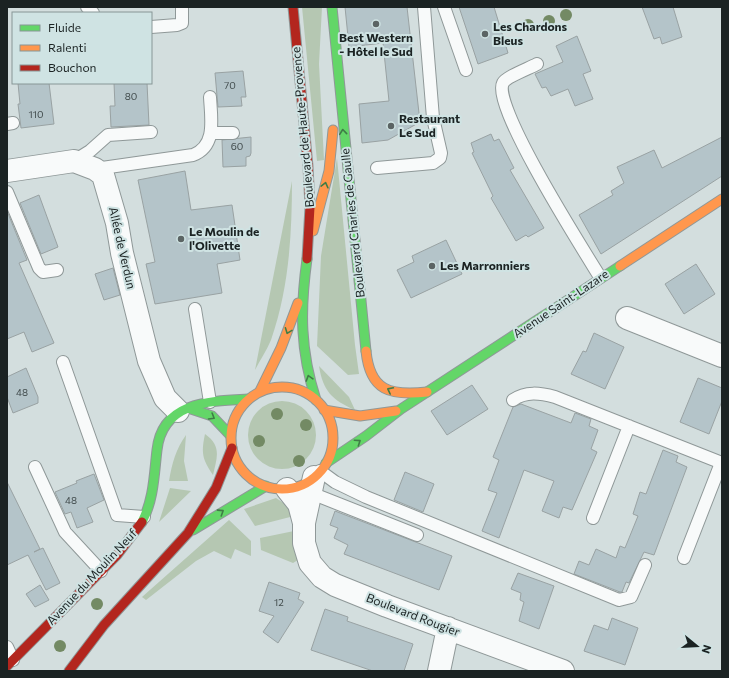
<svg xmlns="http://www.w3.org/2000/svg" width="729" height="678" viewBox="0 0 729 678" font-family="Commissioner,sans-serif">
	<rect width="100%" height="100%" fill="#d3dede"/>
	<path fill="#b5c7b2" d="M302 7H322L319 64 324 160 317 161Z
		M337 158 355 345 359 374 348 375 317 346 321 256Z
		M292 181C292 235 289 288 271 340 267 350 260 360 255 370Z
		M319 366 349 397 355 410C332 400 323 391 319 366Z
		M248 435a34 34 0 1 1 68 0a34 34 0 1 1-68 0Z
		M205 434C222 446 217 458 213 475 202 459 201 453 205 434Z
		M186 435 184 461 188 481H169C172 463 176 449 186 435Z
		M170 488 191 491 159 522Z
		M276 498 291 508 294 516 255 526 244 509Z
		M229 520 251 541V556L235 549 231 559 214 551 196 561 146 600 142 597Z
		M294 531 295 551 298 560 293 563 261 550 260 538Z"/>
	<path fill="#b4c4c9" stroke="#99a2a3" d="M345 7H407L420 122 388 140 362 143 359 104 389 101 383 43 349 47Z
		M459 7H494L508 53 478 64Z
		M642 7H673L682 37 662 44 660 37 654 39Z
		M577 36 591 71 583 74 593 99 575 106 568 89 551 96 546 87 542 88 535 74 563 62 556 46Z
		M243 71 246 97H241L242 106 218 107 215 73Z
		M18 83H49L54 124 21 128 18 104H20Z
		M114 83H147L149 125 111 127 110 106H115Z
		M491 134 494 141 499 139 514 168 510 170 544 228 528 237 526 235 516 241 491 198 493 196 472 153 474 152 471 143Z
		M251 137V153L250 156 246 157V166L223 167 222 140Z
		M722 137V176L601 254 579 215 613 195 611 191 624 183 617 167 654 150 662 168Z
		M185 171 191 210 232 205 240 260 217 264 222 293 155 304 146 264 155 262 138 180Z
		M39 195 58 247 41 254 20 203Z
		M7 211 27 260 19 263 54 343 32 352 24 332 7 339Z
		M446 240 462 274 411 298 397 270 414 262 412 256Z
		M696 264 715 294 684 314 665 284Z
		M113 268 120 295 104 300 95 274Z
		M594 333 624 347 605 389 571 374 583 351 586 352Z
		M26 368 38 397V403L13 413 7 397V377Z
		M698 378 722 388V401L709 434 680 422Z
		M472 385 488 409 447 435 431 411Z
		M521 404 571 423 575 413 591 419 589 426 598 430 591 449 597 452 572 510 563 507 559 518 542 511 554 481 524 470 499 538 482 531 497 493 488 490 499 460 493 457 513 407Z
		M663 450 678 456 676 462 687 467 654 555 644 552 629 583 626 582 622 592H620L574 574 579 561 589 565 596 549 616 558 620 546 625 548 638 516 633 514 640 492 646 494Z
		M405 472 434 484 423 512 394 500Z
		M94 474 104 500 87 508 93 522 77 528 71 512 65 514 55 492 77 483 76 481Z
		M7 482 40 549 34 552 43 548 60 583 46 590 28 555 7 565Z
		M335 511 452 556 439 590 344 554 348 545 334 538 338 528 330 525Z
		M518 573 554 586 539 629 519 621 524 602 520 600 521 593 511 589Z
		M269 582 300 593 298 599 304 602 278 643 263 632 274 616 259 611Z
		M40 585 49 600 35 607 26 594Z
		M325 609 348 617 347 621 413 644 404 671H373L311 650Z
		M612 618 638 628 625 665 584 651 594 625 608 630Z"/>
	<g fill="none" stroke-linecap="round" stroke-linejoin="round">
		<defs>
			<path id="lane" d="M87 7 93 13
				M444 7 466 70
				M151 27 177 25 182 23V7
				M537 64C530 68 506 77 503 83 491 105 584 251 600 277
				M7 124 13 123
				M212 133H233
				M74 161 90 151 108 135 151 132
				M377 168 433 163 440 158 441 153 433 118 424 7
				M95 169 193 155C217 146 211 118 210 97
				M7 192 39 268 43 272 57 270
				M195 309 210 402
				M63 362 117 515 144 517
				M513 400C526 391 540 393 555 397L722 463
				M35 467 65 532 101 571
				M320 471 335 482 366 497 619 600 631 597 645 565
				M311 493 417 535
				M593 518 629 426
				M684 558 721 463
				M7 647 13 660"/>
			<path id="street" d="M7 171 74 161 95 169 103 175 117 223 122 253 149 361 165 398 178 411
				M627 318 722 356
				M314 477 304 523V543L310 563 322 577 335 585 387 606 563 671
				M287 489 299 504 304 523
				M439 671 448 628"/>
			<path id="fast" d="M332 7 366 351
				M307 259C300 310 300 350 316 400
				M188 408 212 416 230 435
				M326 463 366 436 401 409 620 266
				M142 522C154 499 154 475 157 450 162 402 209 401 248 399
				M193 530 266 486"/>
			<path id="slow" d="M313 231 329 171 333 130
				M620 266 722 199
				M366 351C370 391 390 396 427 392
				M231 438a51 51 0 1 1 102 0a51 51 0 1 1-102 0Z
				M260 391 281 348 298 303
				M324 410 360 416 396 411"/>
			<path id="jam" d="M293 7 308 166 310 207 307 259
				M7 666 117 555 142 522
				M69 671 104 625 188 533 216 488 232 448"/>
		</defs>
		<use href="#lane" stroke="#8f9898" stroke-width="14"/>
		<use href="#street" stroke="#8f9898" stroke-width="24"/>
		<use href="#fast" stroke="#8f9898" stroke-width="11"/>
		<use href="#slow" stroke="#8f9898" stroke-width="11"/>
		<use href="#jam" stroke="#8f9898" stroke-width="11"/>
		<use href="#lane" stroke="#f8fafa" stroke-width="12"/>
		<use href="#street" stroke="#f8fafa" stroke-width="22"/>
		<use href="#fast" stroke="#63d668" stroke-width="9"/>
		<use href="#slow" stroke="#ff974d" stroke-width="9"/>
		<use href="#jam" stroke="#b3261e" stroke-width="9"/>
	</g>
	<g fill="#738a64">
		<circle cx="566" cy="15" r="6"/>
		<circle cx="549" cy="21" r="6"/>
		<circle cx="528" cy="25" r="6"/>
		<circle cx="277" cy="414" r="6"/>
		<circle cx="306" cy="425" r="6"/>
		<circle cx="259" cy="441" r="6"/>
		<circle cx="299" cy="461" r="6"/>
		<circle cx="97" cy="604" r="6"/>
		<circle cx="60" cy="646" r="6"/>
	</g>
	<defs><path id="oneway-chevron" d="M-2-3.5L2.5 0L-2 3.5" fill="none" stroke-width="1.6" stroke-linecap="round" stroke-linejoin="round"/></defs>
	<g stroke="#3f7c46">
		<use href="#oneway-chevron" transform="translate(343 132) rotate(-96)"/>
		<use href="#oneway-chevron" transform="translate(325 185) rotate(-76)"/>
		<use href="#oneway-chevron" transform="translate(288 331) rotate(111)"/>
		<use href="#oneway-chevron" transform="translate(309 378) rotate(-107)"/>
		<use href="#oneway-chevron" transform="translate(390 390) rotate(-153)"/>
		<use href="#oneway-chevron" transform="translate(212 417) rotate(31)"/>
		<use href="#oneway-chevron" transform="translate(358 442) rotate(-34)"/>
		<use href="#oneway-chevron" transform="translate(221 512) rotate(-33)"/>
	</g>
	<g fill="#5b6464" stroke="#cfe3e3" stroke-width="1.5">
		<circle cx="376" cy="24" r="4"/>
		<circle cx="485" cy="34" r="4"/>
		<circle cx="391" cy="126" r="4"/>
		<circle cx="181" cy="239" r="4"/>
		<circle cx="432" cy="266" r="4"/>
	</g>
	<g text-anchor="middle" stroke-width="4" stroke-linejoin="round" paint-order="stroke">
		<g font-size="10" fill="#414b4c">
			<text x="230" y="89">70</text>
			<text x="131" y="100">80</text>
			<text x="36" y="118">110</text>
			<text x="237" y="150">60</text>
			<text x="22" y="396">48</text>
			<text x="71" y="504">48</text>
			<text x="279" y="606">12</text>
		</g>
		<g font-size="12" font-weight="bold" fill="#1b2323" stroke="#cfe3e3" text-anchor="start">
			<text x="493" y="31">Les Chardons<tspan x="493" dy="14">Bleus</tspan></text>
			<text x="376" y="42" text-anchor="middle">Best Western<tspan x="376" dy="14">- Hôtel le Sud</tspan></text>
			<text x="399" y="123">Restaurant<tspan x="399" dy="14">Le Sud</tspan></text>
			<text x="189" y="236">Le Moulin de<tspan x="189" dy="14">l'Olivette</tspan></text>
			<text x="440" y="270">Les Marronniers</text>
		</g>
		<g font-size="12" fill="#1b2323" stroke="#cfe3e3">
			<text transform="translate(303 127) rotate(-95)" y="4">Boulevard de Haute-Provence</text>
			<text transform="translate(353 223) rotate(-96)" y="4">Boulevard Charles de Gaulle</text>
			<text transform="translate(122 248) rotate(77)" y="4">Allée de Verdun</text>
			<text transform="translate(561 304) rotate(-34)" y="4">Avenue Saint-Lazare</text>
			<text transform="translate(92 577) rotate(-47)" y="4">Avenue du Moulin Neuf</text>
			<text transform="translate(413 615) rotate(21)" y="4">Boulevard Rougier</text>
		</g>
	</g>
	<rect width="729" height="678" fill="none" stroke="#1b2323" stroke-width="16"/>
	<rect x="12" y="12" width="140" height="72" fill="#cfe3e3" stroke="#879696"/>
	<rect x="20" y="25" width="20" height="6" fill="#63d668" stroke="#879696"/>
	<text x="48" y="32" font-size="12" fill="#1b2323">Fluide</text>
	<rect x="20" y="45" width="20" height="6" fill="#ff974d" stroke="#879696"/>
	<text x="48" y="52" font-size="12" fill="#1b2323">Ralenti</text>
	<rect x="20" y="65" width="20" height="6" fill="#b3261e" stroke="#879696"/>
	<text x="48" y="72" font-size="12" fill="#1b2323">Bouchon</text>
	<g transform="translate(697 646) rotate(108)" stroke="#cfe3e3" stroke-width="3" paint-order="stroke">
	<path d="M0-3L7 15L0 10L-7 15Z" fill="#1b2323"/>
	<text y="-6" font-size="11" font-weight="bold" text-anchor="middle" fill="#1b2323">N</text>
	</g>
</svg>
